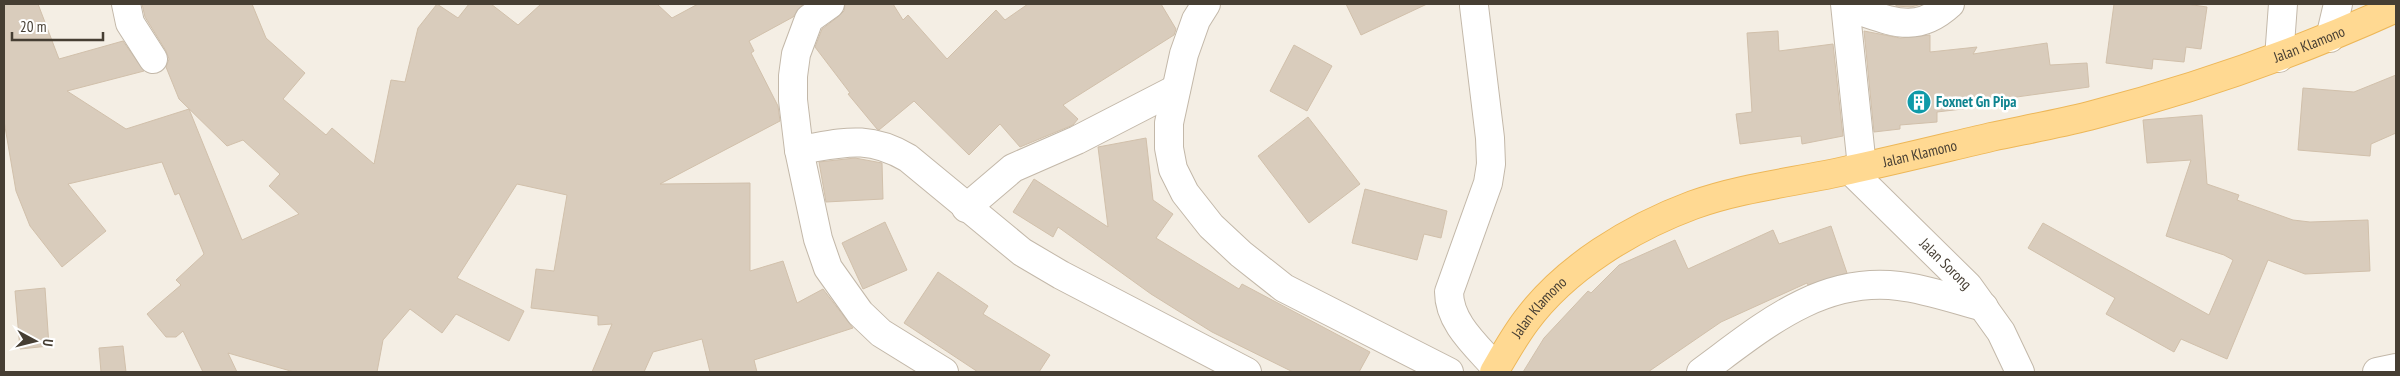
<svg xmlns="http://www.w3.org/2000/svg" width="2400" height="376" viewBox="0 0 2400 376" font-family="'PT Sans Narrow',sans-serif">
	<rect width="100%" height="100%" fill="#f4eee4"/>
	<path fill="#d9ccbc" stroke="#d1c0ab" d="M4 4H38L59 59 123 41 144 71 67 91 126 129 189 109 242 240 299 214 269 186 280 174 243 140 227 146 179 99 166 67 169 59 166 51 145 17 142 4H252L266 38 305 73 283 99 326 135 332 128 374 164 391 80 405 82 418 28 437 4 458 18 469 4H491L518 25 541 4H657L672 18 698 4H803L793 17 749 41 754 51 751 53 778 106 780 121 660 184 750 183V271L783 261 797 303 823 289 853 328 754 360 757 372H710L702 339 653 352 644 372H592L612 324 598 325V316L531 308 536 269 554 271 567 195 517 184 457 278 524 311 509 341 456 314 442 333 410 309 383 340 377 372H294L228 353 237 372H203L183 331 176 337H166L147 314 181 285 176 280 204 254 179 193 175 195 162 162 68 184 106 231 62 267 30 226 16 191 4 121Z
		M845 4H893L903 20 908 15 947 59 996 10 1005 20 1028 4H1161L1176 29 1174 35 1063 105 1078 119 1073 125 1020 147 1000 124 969 155 914 101 879 130 877 129 848 94 850 93 815 47 822 29 839 16 844 11Z
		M1346 4H1427L1361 35Z
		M1896 4H1922L1911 7 1896 6Z
		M2114 4H2186L2207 7 2201 49 2186 47 2184 62 2153 59 2152 69 2106 63Z
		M1778 31 1779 51 1833 44 1843 136 1802 144 1801 136 1740 144 1736 114 1752 112 1747 33Z
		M1864 31 1900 38 1930 35V52L1977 47 1973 54 2047 43 2050 65 2087 63 2089 87 1995 100 1996 105 1937 112V122L1900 125V129L1874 132Z
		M1294 45 1332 66 1307 111 1270 91Z
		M2396 75V133L2371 144 2370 156 2298 150 2303 88 2354 92Z
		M2202 115 2207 184 2239 195 2237 200 2293 220 2310 222 2368 220 2370 271 2305 274 2268 260 2227 359 2181 339 2174 352 2106 314 2115 298 2028 248 2043 223 2209 315 2233 260 2224 255 2166 236 2191 160 2147 163 2143 120Z
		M1308 117 1360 184 1309 223 1258 156Z
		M1146 138 1153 200 1173 214 1156 238 1239 289 1242 284 1370 352 1359 372H1293L1212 332 1151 294 1058 227 1053 237 1013 212 1034 179 1108 227 1098 147Z
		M855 158 882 163 883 199 826 202 819 162Z
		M1365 189 1447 211 1441 238 1424 234 1417 260 1352 243Z
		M885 222 907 270 863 289 842 243Z
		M1831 226 1847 273 1808 285 1807 283 1721 322 1648 372H1523L1544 338 1588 291 1591 293 1619 265 1675 240 1688 269 1773 230 1779 244Z
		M938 272 988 306 983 314 1050 355 1039 372H978L904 323Z
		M45 288 49 346 20 349 15 291Z
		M123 346 126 372H101L99 348Z"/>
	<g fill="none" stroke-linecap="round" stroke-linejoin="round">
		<defs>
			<g id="minor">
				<path d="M126 4 130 23 153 59"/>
				<path d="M830 4 809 19 796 54 793 76V100L799 150 818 239 828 268 860 313 881 333 944 372"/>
				<path d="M1206 4 1196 20 1184 54 1169 123V148L1173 169 1185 193 1211 226 1241 254 1284 288 1449 372"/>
				<path d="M1845 4 1862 167"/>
				<path d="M1474 6 1490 138 1491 164 1488 183 1449 292C1449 323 1477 346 1496 368"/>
				<path d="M1847 7C1888 19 1914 37 1950 4"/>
				<path d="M2330 38 2338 4"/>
				<path d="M2279 58 2283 4"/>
				<path d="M799 150C843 143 867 134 908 158L1022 252 1061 275 1247 372"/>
				<path id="s1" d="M1850 170 1968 286 2001 332 2020 372"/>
				<path d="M966 208 1013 168 1077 140 1176 89"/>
				<path d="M1701 372C1760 329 1819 276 1899 286 1927 289 1957 300 1984 307"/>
				<path d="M2377 372 2396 368"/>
			</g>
			<g id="major">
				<path id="s2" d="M1494 372C1504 355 1514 337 1526 321 1565 268 1631 228 1693 205 1743 187 1797 182 1849 170 1896 160 1944 148 1991 137 2024 130 2057 124 2089 116 2194 89 2297 53 2396 8"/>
			</g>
		</defs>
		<use href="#minor" stroke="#c3b8a9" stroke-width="30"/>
		<use href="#major" stroke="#edb758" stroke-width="30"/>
		<use href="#minor" stroke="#fff" stroke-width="28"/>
		<use href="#major" stroke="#ffd992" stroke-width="28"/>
	</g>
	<defs>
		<symbol id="building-disc" viewBox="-11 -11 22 22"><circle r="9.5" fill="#0f9aa8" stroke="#fff"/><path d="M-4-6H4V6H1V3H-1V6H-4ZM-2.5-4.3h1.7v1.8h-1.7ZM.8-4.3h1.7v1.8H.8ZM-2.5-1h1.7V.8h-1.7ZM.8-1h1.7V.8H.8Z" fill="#fff"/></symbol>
	</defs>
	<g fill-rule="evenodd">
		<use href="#building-disc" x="1905" y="88" width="28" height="28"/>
	</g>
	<g text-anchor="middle" stroke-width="5" stroke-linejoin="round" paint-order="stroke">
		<g font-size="15" fill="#463e33" stroke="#fff">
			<text dy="5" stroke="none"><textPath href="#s2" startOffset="904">Jalan Klamono</textPath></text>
			<text dy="5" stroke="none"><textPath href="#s2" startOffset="499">Jalan Klamono</textPath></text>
			<text dy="5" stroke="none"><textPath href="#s1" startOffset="134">Jalan Sorong</textPath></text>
			<text dy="5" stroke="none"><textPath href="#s2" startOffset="79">Jalan Klamono</textPath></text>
		</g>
		<g font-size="15" font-weight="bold" fill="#0d838f" stroke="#fff" text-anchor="start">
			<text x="1936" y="107">Foxnet Gn Pipa</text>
		</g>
	</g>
	<rect width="2400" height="376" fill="none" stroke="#463e33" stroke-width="10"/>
	<g transform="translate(35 341) rotate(97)" stroke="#ffffff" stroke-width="4" paint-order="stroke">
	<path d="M0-4L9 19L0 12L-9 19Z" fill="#463e33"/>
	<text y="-8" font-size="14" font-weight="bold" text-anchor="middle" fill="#463e33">U</text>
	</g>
	<path d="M12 32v8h91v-8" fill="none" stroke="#463e33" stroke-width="2.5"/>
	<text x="20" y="32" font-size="15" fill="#463e33" stroke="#ffffff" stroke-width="4" paint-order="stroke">20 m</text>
</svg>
